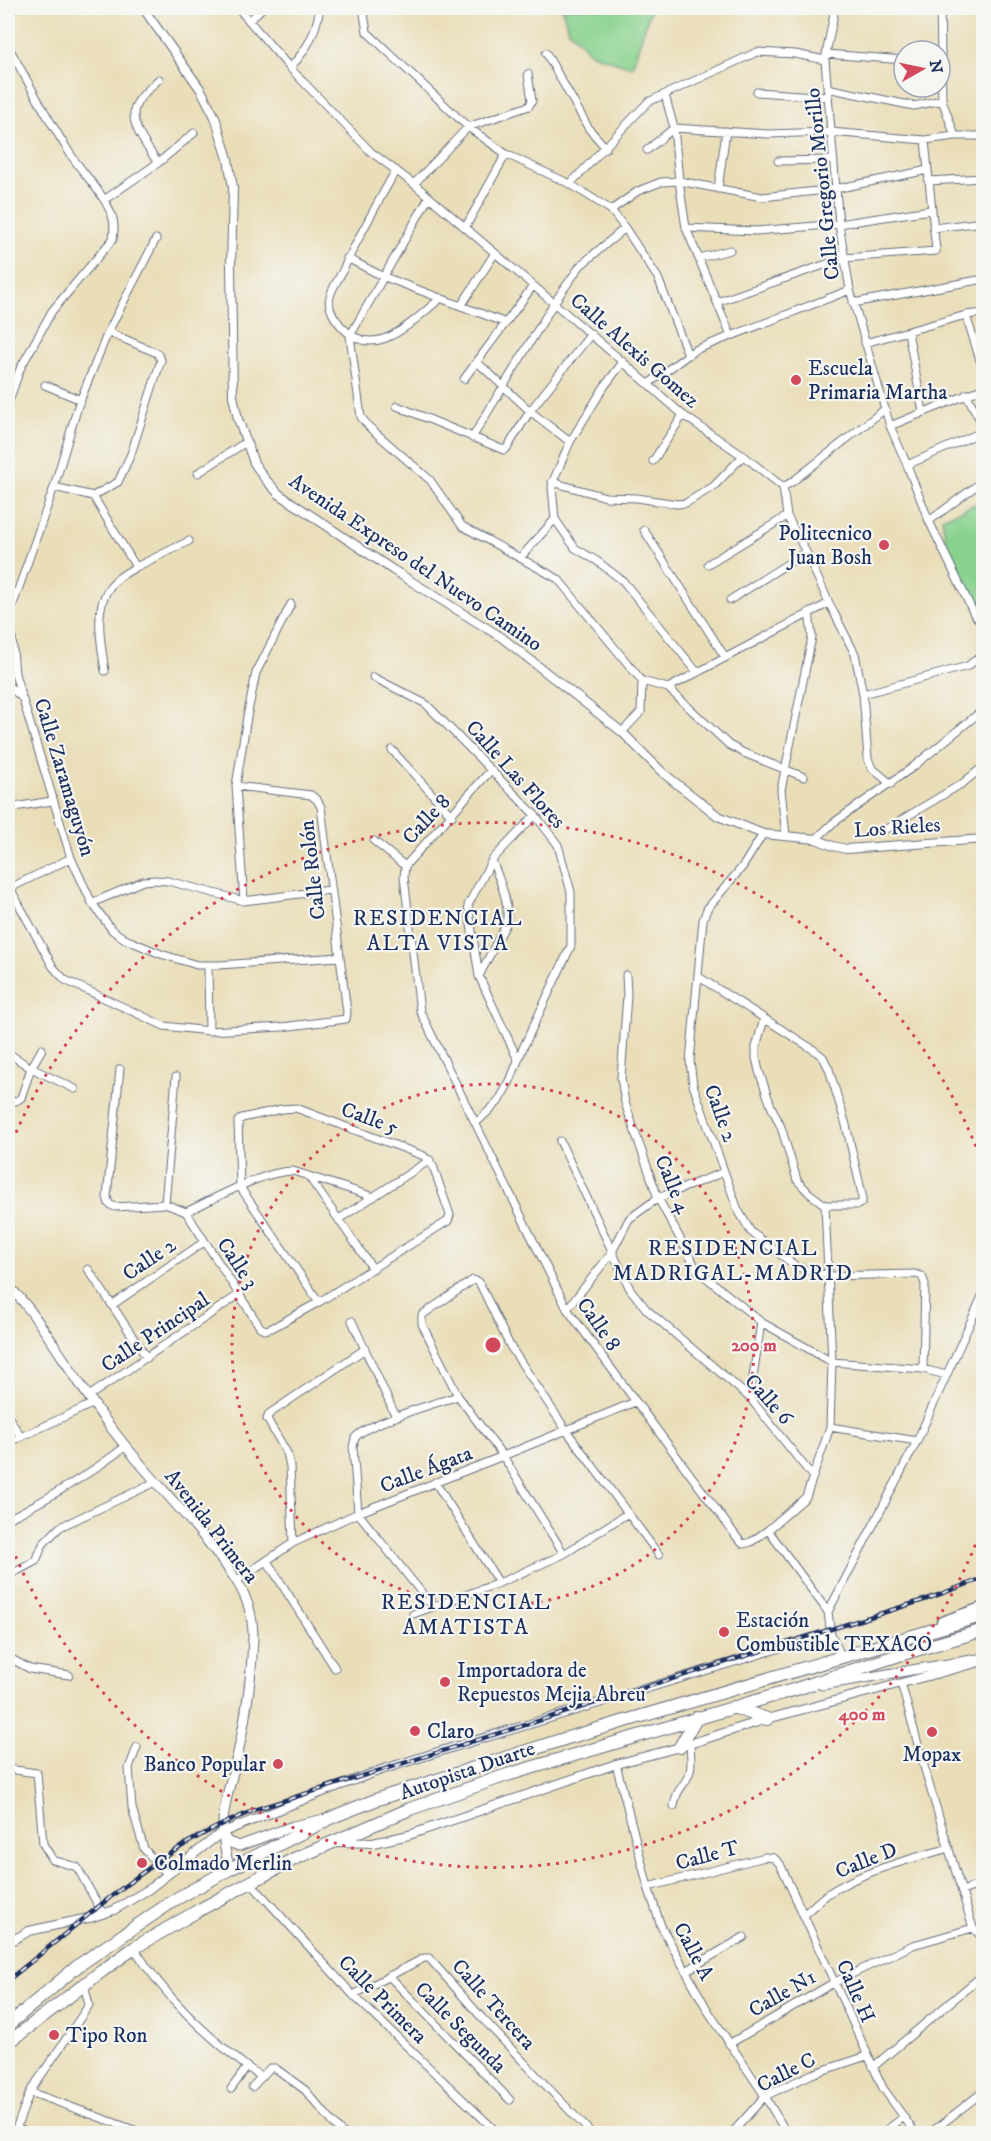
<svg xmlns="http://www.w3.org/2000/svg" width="991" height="2141" viewBox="0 0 991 2141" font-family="'IM FELL DW Pica',serif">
	<rect width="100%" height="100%" fill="#f6f6f2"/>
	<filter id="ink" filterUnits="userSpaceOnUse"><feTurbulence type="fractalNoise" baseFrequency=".0167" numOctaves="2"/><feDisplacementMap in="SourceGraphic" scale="12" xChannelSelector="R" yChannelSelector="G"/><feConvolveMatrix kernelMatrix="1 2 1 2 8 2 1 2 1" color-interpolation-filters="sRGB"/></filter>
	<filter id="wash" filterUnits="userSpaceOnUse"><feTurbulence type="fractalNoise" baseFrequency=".008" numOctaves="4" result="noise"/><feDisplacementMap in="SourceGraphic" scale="24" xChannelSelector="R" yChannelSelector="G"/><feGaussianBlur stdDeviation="1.35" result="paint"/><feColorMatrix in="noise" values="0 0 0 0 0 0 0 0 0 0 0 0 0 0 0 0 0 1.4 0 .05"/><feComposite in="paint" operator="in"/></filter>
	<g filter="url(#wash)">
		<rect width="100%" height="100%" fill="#eadeb9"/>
		<path fill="#88d28e" stroke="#528076" stroke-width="1.5" d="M562 8H651L632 67 592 54 568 29Z
			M983 501V605L963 585 947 548 942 518Z"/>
	</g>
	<g filter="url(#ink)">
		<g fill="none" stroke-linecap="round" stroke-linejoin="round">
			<defs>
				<path id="minor" d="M238 8 290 68 371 152 414 184 623 362 683 415 749 460 783 487 787 516 806 552 829 603 855 654 863 694 868 759 872 768 891 784
					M363 8 367 32 468 127 506 154 570 184 611 210 625 228 658 278 688 355
					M835 8 825 60 839 224 850 290 890 426 907 465 929 521 974 614 984 626
					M940 8 942 100 955 136H979L984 141
					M8 12 15 8
					M249 21 262 8
					M8 46C29 84 49 122 73 158 86 177 104 194 112 216 115 223 114 231 113 239L52 311 20 369 8 404
					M546 53 589 129 606 148
					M826 54 904 60
					M290 68C308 48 315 35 320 8
					M827 88 914 106 942 100
					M757 92 828 97
					M665 95 674 128 679 181 686 228 731 336
					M647 150 674 128 768 134 830 132 925 140 955 136
					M778 161 833 160
					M158 163C148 147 126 123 137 103 142 94 152 86 159 79
					M396 170C377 204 358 237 342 272 338 280 332 288 330 297 327 307 334 318 341 326 375 364 412 321 441 298
					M928 181 984 178
					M414 184 468 127 529 106 532 101 528 74
					M570 184 648 102 757 52 795 54 825 60
					M718 189 726 131
					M429 197 350 336 361 417 369 427 430 480 462 526 558 579 642 681 668 688 729 745 744 753 804 777
					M104 200 158 163 194 133
					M611 210 638 191 661 182 679 181 762 197 835 189 928 170
					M465 228 506 154
					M686 228 756 231 839 224 930 210
					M933 228 984 222
					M156 239 108 332 78 406 54 487 10 613 15 674 71 858 92 903 112 930 125 939 161 954 197 965H219L339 957
					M347 258 382 276 506 323
					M699 258 730 250
					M717 302 844 258 936 251 925 140
					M853 303 984 279
					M461 306 495 253
					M966 315 984 373
					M908 332 923 412
					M865 343 966 315 984 313
					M477 362 530 411 570 442
					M623 362 604 387 570 442 554 479 552 487 555 519 575 548 597 561 623 581 697 672
					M464 379 533 286
					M648 384 695 350 850 290
					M45 385 81 400
					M966 394 984 427
					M397 406 504 450 507 448 530 411 591 334
					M890 426 984 388
					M472 438 554 303 580 266 625 228
					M653 461 683 415
					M907 465 984 431
					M198 473 246 442
					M552 482 606 497 637 498 677 504 686 503 714 486 743 456
					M54 487 93 496 118 482 131 454 161 360 157 353 108 332
					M783 487 792 482 885 409
					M93 496 136 567 189 541
					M929 521 984 480
					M644 530 725 657
					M521 557 555 519
					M708 564 787 516
					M730 600 806 552
					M105 671C101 642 91 603 116 580 122 575 129 571 136 567
					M373 677 426 704 535 815 558 845 571 892V946L523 1048 510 1081 498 1102 476 1123
					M8 685 22 698
					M668 688 829 603
					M863 694 968 666 984 653
					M622 732 641 712 642 681
					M392 750 452 816
					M491 770 405 866 404 877 420 1011 567 1309 739 1540 743 1544 751 1542 768 1530 806 1497 830 1427 832 1362 825 1205
					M8 808 52 801
					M886 829 963 783 984 766
					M763 834 743 866 707 909 703 920 690 1061 693 1085 738 1210 751 1232 797 1267 829 1276 915 1274 922 1276 925 1284 923 1369
					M786 836 781 790 812 637 809 612
					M816 839 833 823 913 767 984 709
					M374 841 405 866
					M10 888 53 967 65 980 164 1026 209 1031 282 1027 346 1019 347 1012 321 807 317 800 311 795 236 786
					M8 889 71 858
					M244 901 236 786 247 717 256 673 291 604
					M92 903 143 881 155 880 168 881 244 901 330 890
					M208 966 209 1031
					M626 975 627 995 621 1078 625 1103 658 1198 697 1270 761 1322 832 1362 923 1369 946 1375
					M479 976 506 924C511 903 499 880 492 860
					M699 977 814 1050 823 1057 829 1069 846 1125 862 1194V1202L858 1205H825L809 1193 797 1180 781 1127 771 1106 759 1071 756 1058V1047L764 1019
					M8 1053 31 1068 75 1089
					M518 1060 479 976 468 905 492 860 535 815
					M120 1069 107 1197 109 1204 115 1207 165 1204 186 1212C214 1199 263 1171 293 1171L374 1197
					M8 1102 16 1101 21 1098 31 1068 42 1049
					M560 1141 630 1289 647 1310 750 1398 813 1477
					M309 1177 373 1269
					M165 1204 176 1077
					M186 1212 260 1327 265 1330 272 1328 319 1302 448 1221 450 1215 433 1166 424 1156 296 1108 282 1109 242 1118 238 1121 240 1187 319 1302
					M339 1219 430 1160
					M88 1269 147 1358
					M112 1305 204 1242
					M567 1309 611 1254 629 1219 658 1198 724 1172
					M352 1321 396 1417
					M89 1396 240 1294
					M750 1398 761 1322
					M8 1416 21 1437
					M830 1427 917 1441
					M8 1443 94 1403
					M435 1482 499 1583
					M8 1519C49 1498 89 1475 126 1446
					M768 1530 828 1612
					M293 1543 290 1466 287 1453 267 1419 269 1414 365 1349
					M564 1554 503 1456 458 1396 422 1324V1315L473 1280 479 1282 510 1346 566 1430 659 1555
					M267 1561 335 1668
					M8 1574 17 1571 36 1561 43 1544 60 1527 156 1482
					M236 1581 293 1543 358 1513 503 1456 635 1402
					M433 1607 358 1513 353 1447C353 1446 355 1439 355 1438 364 1424 439 1402 458 1396
					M413 1614 499 1583 564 1554 628 1513
					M831 1635 828 1612 917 1441 984 1292
					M8 1657 30 1669 69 1675
					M901 1683 929 1784 973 1928
					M137 1747 129 1768 132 1808 144 1849 167 1874
					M616 1764 648 1887 661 1926 708 2011 765 2096 787 2134
					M8 1769 37 1773 43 1844 53 1860 77 1867 103 1914
					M674 1806C677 1786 684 1788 689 1774 693 1766 690 1753 690 1744
					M250 1882 353 1995 499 2134
					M648 1887 765 1857 774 1858 780 1864 883 2088 916 2134
					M962 1891 984 1883
					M803 1915C812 1908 820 1899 829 1893 865 1870 908 1860 949 1848
					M8 1930 13 1939
					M134 1948C166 1998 202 2031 247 2067L231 2089
					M686 1971 744 1937
					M389 1976 510 2100
					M353 1995 424 1958H429L482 2018 592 2134
					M729 2044 833 1983 913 1945 973 1928 984 1939
					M247 2067 262 2077
					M873 2067 984 1974
					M252 2087 270 2068H275L305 2090 341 2132 345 2134
					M30 2092 145 2134
					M16 2128 31 2134
					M14 2134 30 2092 89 2005 84 1984
					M731 2134 765 2096 812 2074 867 2056
					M881 2134 904 2117
					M929 2134 984 2091"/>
				<path id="tertiary" d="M143 8 201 90 215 117 228 159 233 188 231 267 233 396 238 419 254 463 265 479 279 494 393 570 501 637 622 732 663 773 718 816 763 834 816 839 833 846 846 849 984 839
					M339 1842 373 1843 409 1835 616 1764 680 1747 767 1719 980 1662
					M8 1943 29 1931 93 1917 114 1910 149 1889 221 1833 320 1793 381 1770 441 1751 782 1647 831 1635 841 1657"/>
				<path id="secondary" d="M8 1286C26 1302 39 1323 53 1343 71 1370 89 1399 109 1425 149 1479 199 1524 236 1580 247 1597 253 1616 253 1636 252 1674 246 1716 238 1753 227 1799 215 1821 230 1869
					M822 1685 984 1658
					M223 1835 228 1842 239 1846 293 1826 320 1820"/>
				<path id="primary" d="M942 1622 984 1607"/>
				<path id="motorway" d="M733 1707 767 1719
					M680 1747 697 1717
					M8 2025 79 1965 176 1899 230 1869 335 1816 378 1799 564 1739 984 1615
					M8 2043 102 1971 134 1948 201 1909 294 1859 410 1809 507 1775 793 1690 899 1655 984 1630"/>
			</defs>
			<use href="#minor" stroke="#636c7e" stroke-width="9"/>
			<use href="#tertiary" stroke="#636c7e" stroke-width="10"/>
			<use href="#secondary" stroke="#636c7e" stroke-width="11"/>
			<use href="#primary" stroke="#636c7e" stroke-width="13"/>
			<use href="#motorway" stroke="#636c7e" stroke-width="14"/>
			<use href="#minor" stroke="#fff" stroke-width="7"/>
			<use href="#tertiary" stroke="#fff" stroke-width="8"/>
			<use href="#secondary" stroke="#fff" stroke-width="9"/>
			<use href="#primary" stroke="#fff" stroke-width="10"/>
			<use href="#motorway" stroke="#fff" stroke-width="12"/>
			<defs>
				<path id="rail" d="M8 1980C67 1934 123 1882 187 1843 209 1830 233 1819 257 1809L927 1599 984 1578"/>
			</defs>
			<use href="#rail" stroke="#1b2f5e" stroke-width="4.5"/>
			<use href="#rail" stroke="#f6f6f2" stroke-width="2" stroke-dasharray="7" stroke-linecap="butt"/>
		</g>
	</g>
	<g fill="none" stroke="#d1495b" stroke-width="3" stroke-dasharray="3 6">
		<circle cx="493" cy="1345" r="261"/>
		<path d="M982 1528A522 522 0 0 1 9 1541M9 1149A522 522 0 0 1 982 1162"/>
	</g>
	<g fill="#d1495b" stroke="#f6f6f2" stroke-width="2">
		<circle cx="796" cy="380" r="6"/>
		<circle cx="884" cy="545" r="6"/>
		<circle cx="724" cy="1632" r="6"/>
		<circle cx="445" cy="1682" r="6"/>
		<circle cx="415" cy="1731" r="6"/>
		<circle cx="932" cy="1732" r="6"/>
		<circle cx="278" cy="1764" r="6"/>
		<circle cx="142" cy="1863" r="6"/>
		<circle cx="54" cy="2035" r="6"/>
	</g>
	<g text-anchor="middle" stroke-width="4.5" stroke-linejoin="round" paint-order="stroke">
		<g font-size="21" fill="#1b2f5e" stroke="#f6f6f2">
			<text transform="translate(822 184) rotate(-96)" y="7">Calle Gregorio Morillo</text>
			<text transform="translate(635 350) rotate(41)" y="7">Calle Alexis Gomez</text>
			<text transform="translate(416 562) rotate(34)" y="7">Avenida Expreso del Nuevo Camino</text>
			<text transform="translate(516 774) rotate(48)" y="7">Calle Las Flores</text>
			<text transform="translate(65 777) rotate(73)" y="7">Calle Zaramaguyón</text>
			<text transform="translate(426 819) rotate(-47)" y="7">Calle 8</text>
			<text transform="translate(897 827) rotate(-4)" y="7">Los Rieles</text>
			<text transform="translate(312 870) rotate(-97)" y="7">Calle Rolón</text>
			<text transform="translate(721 1113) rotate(70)" y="7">Calle 2</text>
			<text transform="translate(370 1118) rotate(20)" y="7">Calle 5</text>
			<text transform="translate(673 1184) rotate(67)" y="7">Calle 4</text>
			<text transform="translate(149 1259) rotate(-34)" y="7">Calle 2</text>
			<text transform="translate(238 1263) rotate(56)" y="7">Calle 3</text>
			<text transform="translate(599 1324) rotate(55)" y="7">Calle 8</text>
			<text transform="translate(155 1332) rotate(-34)" y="7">Calle Principal</text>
			<text transform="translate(769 1399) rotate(48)" y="7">Calle 6</text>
			<text transform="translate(426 1469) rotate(-21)" y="7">Calle Ágata</text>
			<text transform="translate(212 1526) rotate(52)" y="7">Avenida Primera</text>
			<text transform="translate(467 1770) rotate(-19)" y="7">Autopista Duarte</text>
			<text transform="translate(707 1855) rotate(-15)" y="7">Calle T</text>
			<text transform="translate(866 1860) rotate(-22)" y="7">Calle D</text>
			<text transform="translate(694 1951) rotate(62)" y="7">Calle A</text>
			<text transform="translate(856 1991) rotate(66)" y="7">Calle H</text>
			<text transform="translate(782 1993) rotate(-30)" y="7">Calle N1</text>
			<text transform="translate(383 1999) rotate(45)" y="7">Calle Primera</text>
			<text transform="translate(494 2004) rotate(48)" y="7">Calle Tercera</text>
			<text transform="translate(461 2027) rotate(45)" y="7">Calle Segunda</text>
			<text transform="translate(786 2072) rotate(-27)" y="7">Calle C</text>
		</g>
		<g font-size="21" fill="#1b2f5e" stroke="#f6f6f2" text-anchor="start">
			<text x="808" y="375">Escuela<tspan x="808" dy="24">Primaria Martha</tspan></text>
			<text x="872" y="540" text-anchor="end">Politecnico<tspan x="872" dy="24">Juan Bosh</tspan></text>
			<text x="736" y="1627">Estación<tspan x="736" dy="24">Combustible TEXACO</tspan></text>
			<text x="457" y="1677">Importadora de<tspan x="457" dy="24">Repuestos Mejia Abreu</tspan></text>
			<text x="427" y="1738">Claro</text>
			<text x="932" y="1761" text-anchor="middle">Mopax</text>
			<text x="266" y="1771" text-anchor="end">Banco Popular</text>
			<text x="154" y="1870">Colmado Merlin</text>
			<text x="66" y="2042">Tipo Ron</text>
		</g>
		<g font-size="22" letter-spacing="1.5" fill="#1b2f5e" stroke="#f6f6f2">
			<text x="438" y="925">RESIDENCIAL<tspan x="438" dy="25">ALTA VISTA</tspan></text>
			<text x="733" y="1255">RESIDENCIAL<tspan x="733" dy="25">MADRIGAL-MADRID</tspan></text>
			<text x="466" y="1609">RESIDENCIAL<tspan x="466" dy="25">AMATISTA</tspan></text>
		</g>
	</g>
	<circle cx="493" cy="1345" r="9" fill="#d1495b" stroke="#f6f6f2" stroke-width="3"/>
	<g font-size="18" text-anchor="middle" font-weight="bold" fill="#d1495b" stroke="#f6f6f2" stroke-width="4.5" stroke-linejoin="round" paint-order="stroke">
		<text x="754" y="1351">200 m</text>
		<text x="862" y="1720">400 m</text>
	</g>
	<rect width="991" height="2141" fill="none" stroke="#f6f6f2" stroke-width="30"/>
	<g transform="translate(922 69) rotate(81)"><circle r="28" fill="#f6f6f2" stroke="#9ea6b7" stroke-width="1.5"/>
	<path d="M0-4.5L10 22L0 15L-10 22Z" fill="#d1495b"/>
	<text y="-9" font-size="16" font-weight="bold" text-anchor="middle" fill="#1b2f5e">N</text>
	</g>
</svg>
